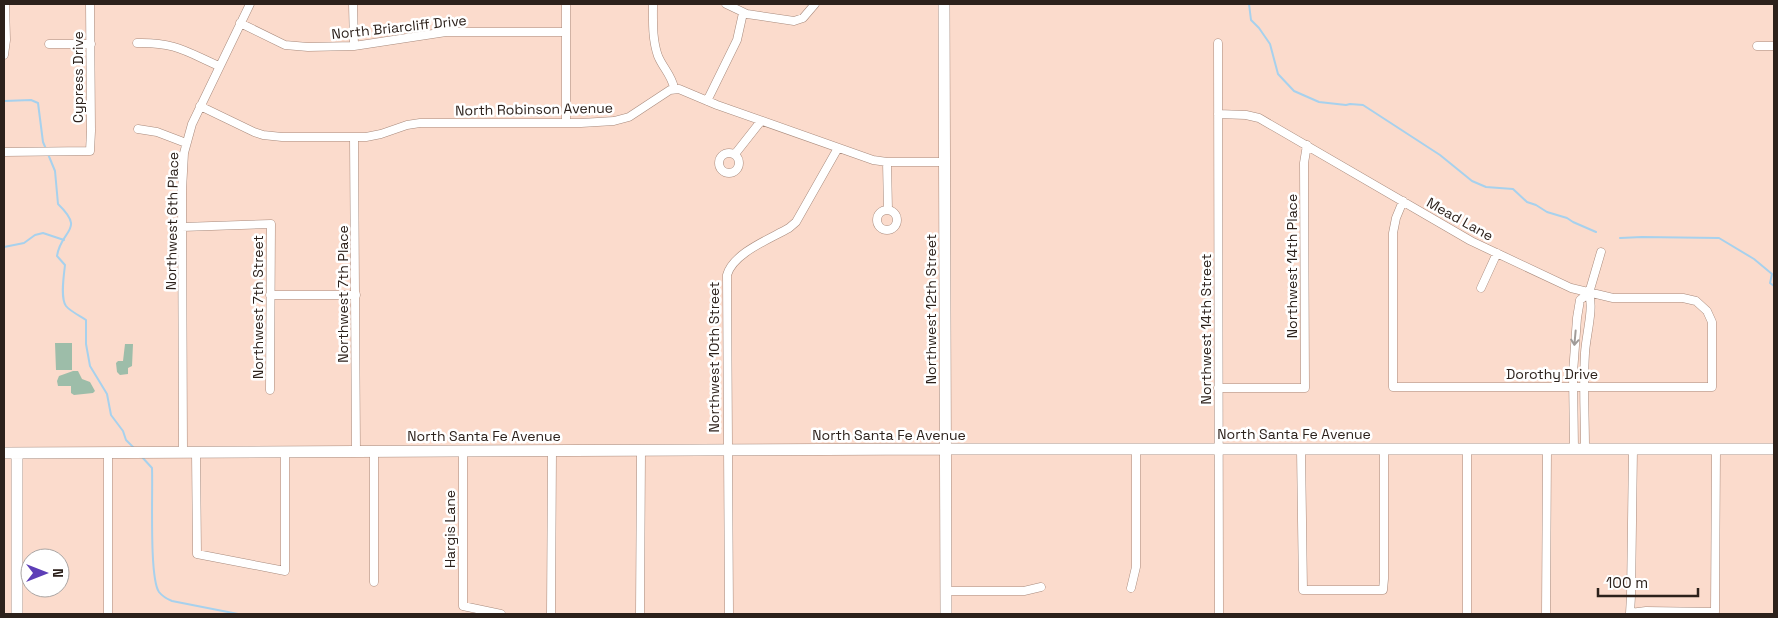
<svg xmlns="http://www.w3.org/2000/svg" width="1778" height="618" viewBox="0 0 1778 618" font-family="'Space Grotesk',sans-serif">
	<rect width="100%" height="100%" fill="#fbdbcc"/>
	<path fill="#9dbda9" d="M55 343H72V370H56Z
		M125 344H133L132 366 128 368V374L120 375 117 372 116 363 118 361H123Z
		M73 371H78L82 379 90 382 95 391 93 393 74 395 71 393V386H58L57 381 59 376Z"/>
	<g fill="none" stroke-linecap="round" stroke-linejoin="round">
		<path stroke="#a7d1ed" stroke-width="2" d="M1249 4 1251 20 1259 28 1270 44 1278 74 1294 91 1319 102 1346 105 1350 104 1363 105 1440 155 1472 181 1486 187 1513 189 1527 202 1536 205 1547 212 1567 218 1573 222 1596 232
			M4 101 31 100 38 103 43 142 46 149
			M48 154 55 171 58 204C86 231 61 229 57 256L65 265C64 275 60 298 66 306 70 311 80 316 86 320V344L90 366 107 394 111 415 123 431 126 440 134 448
			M1620 238 1642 237 1719 238 1754 259 1772 274 1770 283 1774 286
			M4 247 24 243 35 235 43 233 64 240
			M142 457 152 468C153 491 149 578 159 592 163 597 167 599 172 601L238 614"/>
		<defs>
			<path id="street" d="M353 4 354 46
				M566 4V123
				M653 4C653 21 652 39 658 56 663 68 672 76 674 88
				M726 4 747 14 794 21 803 18 815 4
				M240 23 285 45 308 47 354 46 446 32H566
				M137 43C175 42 187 52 219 66
				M1218 43 1219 614
				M49 44H91
				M1757 46H1774
				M4 55 6 40 5 4
				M707 101 737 40 743 13
				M200 106 254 132 263 135 282 137H366L381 134 407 125 420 123H581L614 121 629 117 670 90 679 89 717 105 873 160 887 162H945
				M1218 114 1246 115 1259 118 1471 241 1571 288 1613 298H1683L1696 301 1707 311 1712 322V387H1393V233L1396 218 1403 201
				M138 129 157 132 186 143
				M354 137 356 452
				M4 152 90 151 91 131 90 4
				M719 163a10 10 0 1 1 20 0a10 10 0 1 1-20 0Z
				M735 154 761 121
				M887 162 888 210
				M877 220a10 10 0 1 1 20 0a10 10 0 1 1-20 0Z
				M182 227 271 224 270 390
				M1481 288 1497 253
				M270 295H356
				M1218 388H1305L1304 163 1307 145
				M1574 449 1573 373 1577 318 1580 300 1589 293 1601 252
				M1585 449C1585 417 1583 385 1585 353 1586 335 1594 309 1589 293
				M1633 449 1631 596 1630 613 1646 611 1715 612 1716 449
				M1301 450 1303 590H1383L1384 579V450
				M1467 450V614
				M463 451V606L501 614
				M183 452 182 190 184 153 192 124 250 4
				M196 452 197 554 285 571V452
				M374 582V452
				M1131 588 1136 567V449
				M946 591H1024L1041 587
				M108 614V452
				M551 614 552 451
				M640 614 641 451
				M729 614 727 275C733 253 770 239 789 228L796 222 838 148
				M1546 614 1547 449"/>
			<path id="secondary" d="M944 4 946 614
				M4 453 947 449H1774
				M17 614V453"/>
		</defs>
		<use href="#street" stroke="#a88a7c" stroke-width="9"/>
		<use href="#secondary" stroke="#a88a7c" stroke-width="12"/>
		<use href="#street" stroke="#fff" stroke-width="8"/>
		<use href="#secondary" stroke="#fff" stroke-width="11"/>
	</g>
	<defs><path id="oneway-shaft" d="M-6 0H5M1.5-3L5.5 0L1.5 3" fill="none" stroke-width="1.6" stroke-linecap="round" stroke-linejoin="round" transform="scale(1.25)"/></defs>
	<use stroke="#a09b98" href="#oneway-shaft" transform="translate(1575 338) rotate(95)"/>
	<g text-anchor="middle" stroke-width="5" stroke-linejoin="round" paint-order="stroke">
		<g font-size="14" fill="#2c211b" stroke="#fff">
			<text transform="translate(399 27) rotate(-6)" y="5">North Briarcliff Drive</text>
			<text transform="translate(78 77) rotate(-90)" y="5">Cypress Drive</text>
			<text transform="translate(534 109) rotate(-1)" y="5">North Robinson Avenue</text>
			<text transform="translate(1460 219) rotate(29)" y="5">Mead Lane</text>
			<text transform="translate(172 221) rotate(-89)" y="5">Northwest 6th Place</text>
			<text transform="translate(1292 266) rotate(-90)" y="5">Northwest 14th Place</text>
			<text transform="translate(343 294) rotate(-90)" y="5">Northwest 7th Place</text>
			<text transform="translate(258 307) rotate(-90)" y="5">Northwest 7th Street</text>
			<text transform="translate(931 309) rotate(-90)" y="5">Northwest 12th Street</text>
			<text transform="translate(1206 329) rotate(-90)" y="5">Northwest 14th Street</text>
			<text transform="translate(714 357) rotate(-90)" y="5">Northwest 10th Street</text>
			<text x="1552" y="379">Dorothy Drive</text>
			<text x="1294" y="439">North Santa Fe Avenue</text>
			<text x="889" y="440">North Santa Fe Avenue</text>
			<text x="484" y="441">North Santa Fe Avenue</text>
			<text transform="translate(450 529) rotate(-90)" y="5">Hargis Lane</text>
		</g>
	</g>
	<rect width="1778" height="618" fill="none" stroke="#2c211b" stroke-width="10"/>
	<g transform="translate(45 573) rotate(90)"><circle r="24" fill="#ffffff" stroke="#aba6a4"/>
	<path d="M0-4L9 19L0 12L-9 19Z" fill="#5d3eb7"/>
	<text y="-8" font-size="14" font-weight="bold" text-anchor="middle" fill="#2c211b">N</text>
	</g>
	<path d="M1598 588v8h100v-8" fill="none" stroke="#2c211b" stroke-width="2.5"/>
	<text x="1606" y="588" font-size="15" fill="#2c211b" stroke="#ffffff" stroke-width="4" paint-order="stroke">100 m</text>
</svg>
